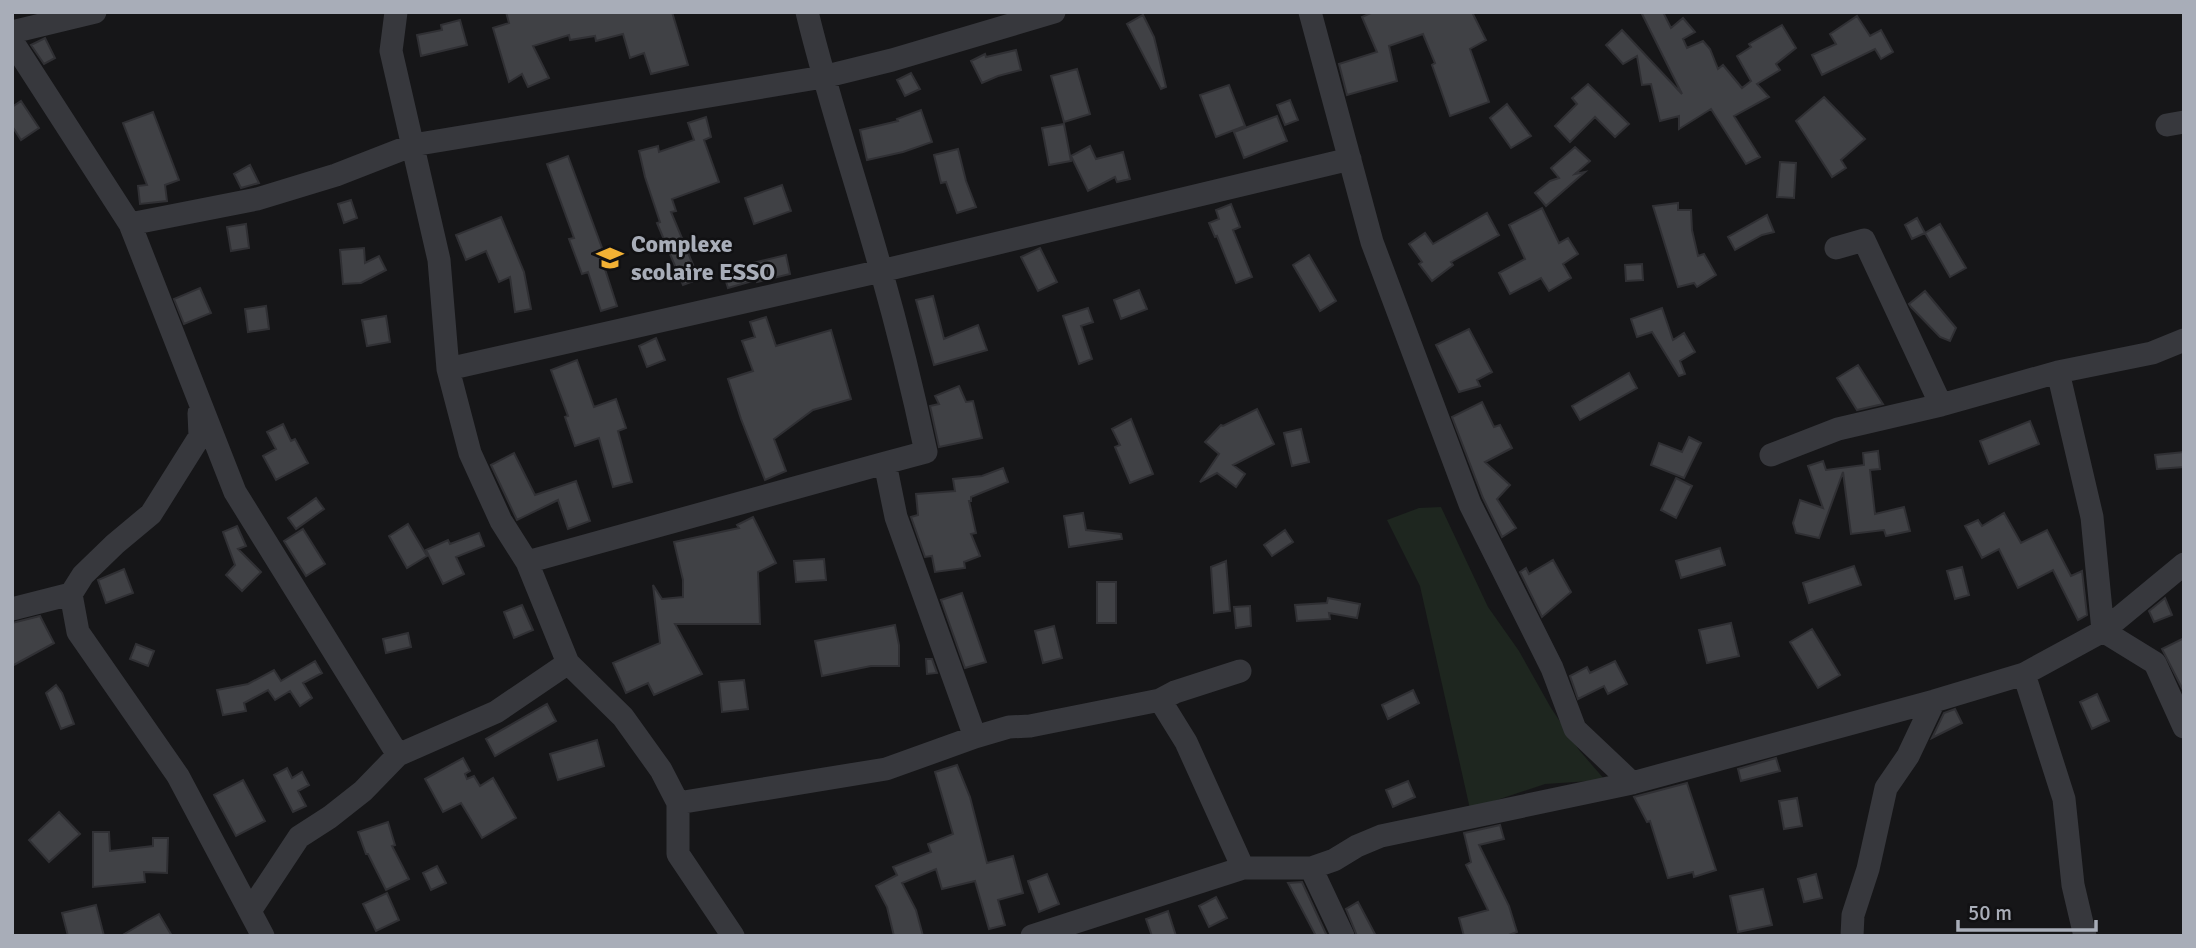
<svg xmlns="http://www.w3.org/2000/svg" width="2196" height="948" viewBox="0 0 2196 948" font-family="Signika,sans-serif">
	<rect width="100%" height="100%" fill="#161618"/>
	<path fill="#1e261f" d="M1441 507 1488 607 1519 651 1551 708 1579 750 1605 780 1545 784 1470 809 1420 586 1387 520 1419 508Z"/>
	<path fill="#404145" stroke="#303034" stroke-width="2" d="M506 12H672L688 65 651 74 644 53 630 58 623 34 596 41 595 36 570 40 569 35 533 46 549 78 528 87 522 74 509 82 493 28 509 23Z
		M1373 12H1472L1486 40 1470 49 1489 102 1450 116 1432 65 1435 63 1423 34 1389 46 1397 81 1347 95 1339 64 1377 52 1362 17Z
		M1641 12H1663L1671 28 1683 18 1695 32 1683 39 1687 48 1703 41 1710 49 1718 69 1723 65 1742 88 1751 81 1737 56 1751 47 1749 44 1782 25 1796 48 1776 64 1780 70 1757 84 1769 97 1734 116 1760 157 1746 164 1711 109 1679 129V116L1660 121 1651 84 1642 85 1637 56 1623 64 1606 45 1622 30 1682 94Z
		M1143 15 1154 37 1166 87 1161 89 1127 24Z
		M1857 16 1870 36 1881 30 1893 52 1881 59 1875 49 1822 75 1812 55 1836 44 1830 34Z
		M460 20 467 45 421 56 417 35 442 30 441 25Z
		M45 38 55 58 44 64 31 45Z
		M1016 50 1021 70 998 76 982 83 971 61 985 54 986 57Z
		M1077 69 1090 114 1064 122 1051 76Z
		M911 73 920 89 905 96 897 80Z
		M1588 84 1629 124 1615 137 1595 117 1570 142 1555 126 1577 104 1572 98Z
		M1229 85 1245 126 1216 137 1200 95Z
		M1824 97 1865 139 1841 160 1846 168 1832 177 1796 121Z
		M1290 100 1298 120 1285 125 1277 105Z
		M21 101 39 128 21 140 12 126V107Z
		M1507 104 1531 136 1511 148 1490 118Z
		M921 110 932 142 903 152 867 160 860 130 898 121 897 119Z
		M153 112 179 180 165 185 167 201 140 204 138 186 147 185 123 123Z
		M1277 116 1287 141 1244 158 1234 132Z
		M706 117 711 137 704 140 719 182 672 199 676 211 671 212 699 279 683 285 657 223 660 222 645 177 639 151 658 146 659 152 694 140 688 123Z
		M1064 124 1071 161 1049 165 1042 128Z
		M1090 146 1096 159 1123 152 1130 179 1117 182 1115 177 1088 191 1071 156Z
		M1575 147 1590 161 1575 174 1585 172 1546 206 1535 193 1550 181 1559 178 1551 168Z
		M958 149 966 181 976 207 957 213 946 182 941 183 934 155Z
		M568 156 608 264 604 266 617 306 601 311 588 272 582 274 569 239 574 238 547 164Z
		M1780 162 1796 163 1794 198 1777 197Z
		M250 165 259 183 241 188 234 174Z
		M782 185 791 211 754 224 745 198Z
		M351 200 357 218 344 223 338 204Z
		M1678 203V210H1691L1692 230 1698 256 1704 254 1716 275 1697 287 1694 283 1678 287 1653 206Z
		M1231 204 1240 227 1233 230 1252 277 1236 283 1217 236 1215 237 1209 223 1219 219 1216 210Z
		M1542 208 1559 243 1568 238 1578 254 1563 264 1571 278 1549 291 1541 278 1510 294 1499 273 1525 259 1509 225Z
		M1487 213 1499 235 1451 262 1453 265 1432 281 1419 264 1422 262 1409 244 1425 233 1433 244Z
		M1767 215 1774 232 1762 235 1735 250 1728 237Z
		M501 217 524 272 531 309 515 312 510 277 499 282 486 251 466 260 456 235Z
		M1917 218 1925 233 1912 239 1905 225Z
		M246 224 249 248 231 251 227 227Z
		M1940 224 1966 268 1950 277 1925 233Z
		M364 248 365 263 379 256 386 270 361 283 343 284 340 250Z
		M1040 248 1057 282 1038 291 1021 257Z
		M786 255 790 274 757 282 756 280 728 288 723 272 727 269Z
		M1309 255 1336 301 1320 311 1293 265Z
		M1642 264 1643 280 1626 281 1625 265Z
		M200 288 211 313 184 324 174 299Z
		M1139 290 1147 309 1121 319 1114 300Z
		M1925 291 1956 328 1950 341 1940 337 1911 307 1909 304Z
		M933 296 944 339 978 325 987 350 934 365 916 300Z
		M266 306 269 329 248 332 245 309Z
		M1088 308 1093 322 1081 326 1092 359 1079 364 1063 316Z
		M1662 308 1673 340 1684 333 1695 352 1680 361 1685 374 1679 376 1652 332 1637 337 1631 319Z
		M386 316 390 342 367 346 362 320Z
		M766 317 776 346 831 330 851 399 813 410 774 439 786 471 765 480 741 419 728 379 753 371 742 341 755 337 750 322Z
		M1469 329 1492 372 1477 380 1480 386 1459 392 1436 345Z
		M656 338 665 360 647 367 639 346Z
		M577 360 594 407 616 399 626 428 618 431 632 482 613 487 599 438 575 446 565 417 568 416 551 370Z
		M1858 365 1883 404 1857 410 1837 378Z
		M1629 373 1637 388 1580 420 1572 406Z
		M959 386 966 402 973 401 982 438 939 447 930 406 939 404 935 396Z
		M1482 402 1494 427 1500 425 1512 448 1485 462 1510 485 1497 499 1516 528 1502 537 1483 498 1452 417Z
		M1257 409 1274 444 1233 465 1245 474 1236 487 1217 473 1200 482 1219 454 1205 442 1221 425 1223 426Z
		M1131 419 1153 474 1130 483 1115 447 1120 445 1112 429Z
		M2030 421 2039 444 1989 464 1980 441Z
		M283 424 291 441 295 439 308 463 276 480 263 456 276 449 267 432Z
		M1301 429 1309 462 1292 466 1284 433Z
		M1689 437 1701 443 1684 478 1651 465 1659 443 1682 452Z
		M1878 451 1880 469 1870 470 1875 514 1904 507 1910 531 1886 536 1884 530 1851 534 1843 472 1819 538 1796 533 1793 523 1800 500 1823 508 1808 466 1823 461 1826 470 1864 465 1863 453Z
		M2184 452V467L2157 469 2155 455Z
		M514 453 535 495 576 481 590 521 568 529 558 500 517 520 491 465Z
		M1003 468 1008 482 971 497V501H969L976 533 971 534 980 556 964 562 965 568 935 572 932 556 925 557 911 517 918 515 916 494 955 491 953 479 982 476Z
		M1676 478 1692 486 1676 518 1661 510Z
		M316 498 324 509 296 529 288 518Z
		M1083 513 1086 530 1121 534 1122 539 1069 547 1064 516Z
		M2004 513 2021 543 2047 530 2071 576 2082 571 2087 615 2078 620 2053 570 2018 588 1999 549 1982 558 1965 526 1978 520 1982 526Z
		M753 517 776 563 758 572 760 624H675L702 674 654 695 648 683 626 693 613 663 660 643 653 585 662 599 683 597V580L674 542 739 528 737 525Z
		M408 524 427 556 407 568 389 536Z
		M237 526 246 546 238 549 261 572 242 591 226 575 235 565 223 532Z
		M303 529 325 564 306 576 284 541Z
		M1285 530 1293 542 1272 556 1264 545Z
		M479 533 484 546 456 557 464 574 443 584 426 550 448 540 450 544Z
		M1720 548 1725 565 1681 578 1676 561Z
		M824 559 826 580 796 582 794 561Z
		M1553 560 1571 592 1542 617 1520 572 1526 568 1529 574Z
		M1226 561 1230 611 1214 613 1211 567Z
		M1854 566 1861 585 1809 603 1803 583Z
		M1962 567 1969 595 1955 599 1947 571Z
		M124 569 133 593 106 603 98 580Z
		M1097 582H1116V623H1097Z
		M962 593 986 662 965 668 941 600Z
		M1328 598 1360 604 1357 618 1329 613 1330 619 1297 621 1295 605 1327 603Z
		M2165 598 2172 615 2154 622 2149 611Z
		M522 605 533 630 514 638 504 612Z
		M1250 606 1251 626 1236 628 1234 607Z
		M40 616 54 643 12 666V623Z
		M1731 623 1739 656 1707 663 1699 630Z
		M895 625 899 645V666H871L822 676 815 641Z
		M1054 626 1062 658 1043 663 1035 631Z
		M1812 629 1840 675 1818 688 1790 642Z
		M408 633 411 647 386 653 383 639Z
		M2184 638V692L2162 649Z
		M136 644 154 651 148 666 130 659Z
		M926 659H932L937 673 927 674Z
		M315 661 322 673 303 683 312 698 300 706 290 691 275 700 268 690 244 703 246 711 223 715 217 690 248 684 274 670 281 681Z
		M1615 661 1627 684 1608 694 1604 686 1578 699 1570 676 1587 667 1590 673Z
		M744 680 748 709 722 712 719 682Z
		M56 685 62 693 74 724 61 729 46 693Z
		M1413 690 1419 703 1388 719 1382 705Z
		M2097 694 2109 721 2092 729 2080 702Z
		M547 704 556 721 495 756 486 739Z
		M1955 709 1962 723 1932 738 1944 713Z
		M597 740 604 766 558 780 550 754Z
		M463 758 470 771 465 774 467 779 474 776 480 786 493 778 516 818 482 838 461 803 443 812 425 779Z
		M1776 758 1780 771 1741 781 1738 769Z
		M957 765 970 797 987 863 1013 856 1023 893 998 900 1005 925 989 929 975 881 942 889 936 869 902 883 916 910 923 936H894L887 907 876 886 897 875 893 867 931 852 928 844 953 834 935 772Z
		M287 768 292 778 302 772 309 785 298 791 306 806 293 812 274 775Z
		M243 780 265 821 236 836 214 795Z
		M1408 781 1415 797 1393 807 1386 790Z
		M1687 783 1716 870 1694 877 1693 872 1668 878 1650 821 1647 822 1634 797Z
		M1797 798 1802 826 1784 829 1779 801Z
		M59 812 80 834 49 862 29 840Z
		M388 822 395 845 392 846 409 879 386 890 368 854H366L358 832Z
		M1500 825 1504 839 1479 845 1509 906 1517 932 1506 936H1464L1459 918 1488 910 1466 865 1471 862 1464 833Z
		M93 832H109L110 851 153 846V838H168L167 873 144 872 145 882 93 887Z
		M437 866 446 883 431 890 423 873Z
		M1047 874 1059 904 1039 912 1028 881Z
		M1816 874 1822 898 1804 902 1798 879Z
		M1302 882 1327 936H1316L1288 883Z
		M1763 889 1772 925 1738 932 1730 896Z
		M387 893 399 920 376 931 363 904Z
		M1216 897 1227 918 1209 927 1199 906Z
		M1358 902 1376 936H1357L1346 909Z
		M96 905 104 936H68L62 913Z
		M1168 911 1176 936H1152L1146 919Z
		M159 914 172 936H121L148 920Z"/>
	<g fill="none" stroke-linecap="round" stroke-linejoin="round">
		<path stroke="#37383d" stroke-width="23" d="M396 12 391 51 439 260 448 369 470 453 501 521 527 562 568 663 623 717 661 770 678 803 886 769 975 737 1009 727 1030 726 1160 700
			M807 12C828 99 857 184 881 270 898 330 913 391 926 452L885 463 896 517 975 737
			M1310 12 1372 242 1470 504 1552 668 1575 729 1632 783
			M12 32 95 12
			M12 41 130 224 235 492 398 755
			M2167 125 2184 122
			M130 224 257 199 336 175 413 145 823 77 892 60 1054 12
			M1836 248 1864 240 1941 405 2058 372 2152 353 2184 340
			M448 369 881 271 1350 159
			M2058 372 2092 517 2103 631
			M199 413 200 436 151 514 115 544 83 575 71 594 78 632 178 776 263 936
			M1771 455 1838 429 1941 405
			M527 562 885 463
			M12 609 71 594
			M2103 631 2155 663 2184 727
			M1240 671 1175 692 1160 700 1186 742 1243 868
			M2024 674 2064 799 2073 885 2085 936
			M678 803V854L733 936
			M1311 868 1343 936
			M250 911 299 837 330 817 363 791 398 755 496 712 568 663
			M1032 936 1243 868H1311L1334 860 1357 846 1381 836 1632 783 1934 701 2024 674 2103 631 2184 564
			M1852 936 1853 915 1868 869 1886 788 1908 756 1934 701"/>
	</g>
	<defs>
		<symbol id="school-bare" viewBox="-9 -9 18 18"><path d="M0-5L7-2L0 1L-7-2ZM-4 1L0 2.5L4 1V4Q0 6-4 4Z" fill="#f2b134" stroke="#111113" stroke-width="2.5" paint-order="stroke"/></symbol>
	</defs>
	<g fill-rule="evenodd">
		<use href="#school-bare" x="591" y="239" width="38" height="38"/>
	</g>
	<g text-anchor="middle" stroke-width="5" stroke-linejoin="round" paint-order="stroke">
		<g font-size="24" font-weight="bold" fill="#a8adb8" stroke="#111113" text-anchor="start">
			<text x="631" y="252">Complexe<tspan x="631" dy="28">scolaire ESSO</tspan></text>
		</g>
	</g>
	<rect width="2196" height="948" fill="none" stroke="#a8adb8" stroke-width="28"/>
	<path d="M1958 920v10h138v-10" fill="none" stroke="#a8adb8" stroke-width="3.5"/>
	<text x="1968" y="920" font-size="21" fill="#a8adb8" stroke="#111113" stroke-width="5" paint-order="stroke">50 m</text>
</svg>
